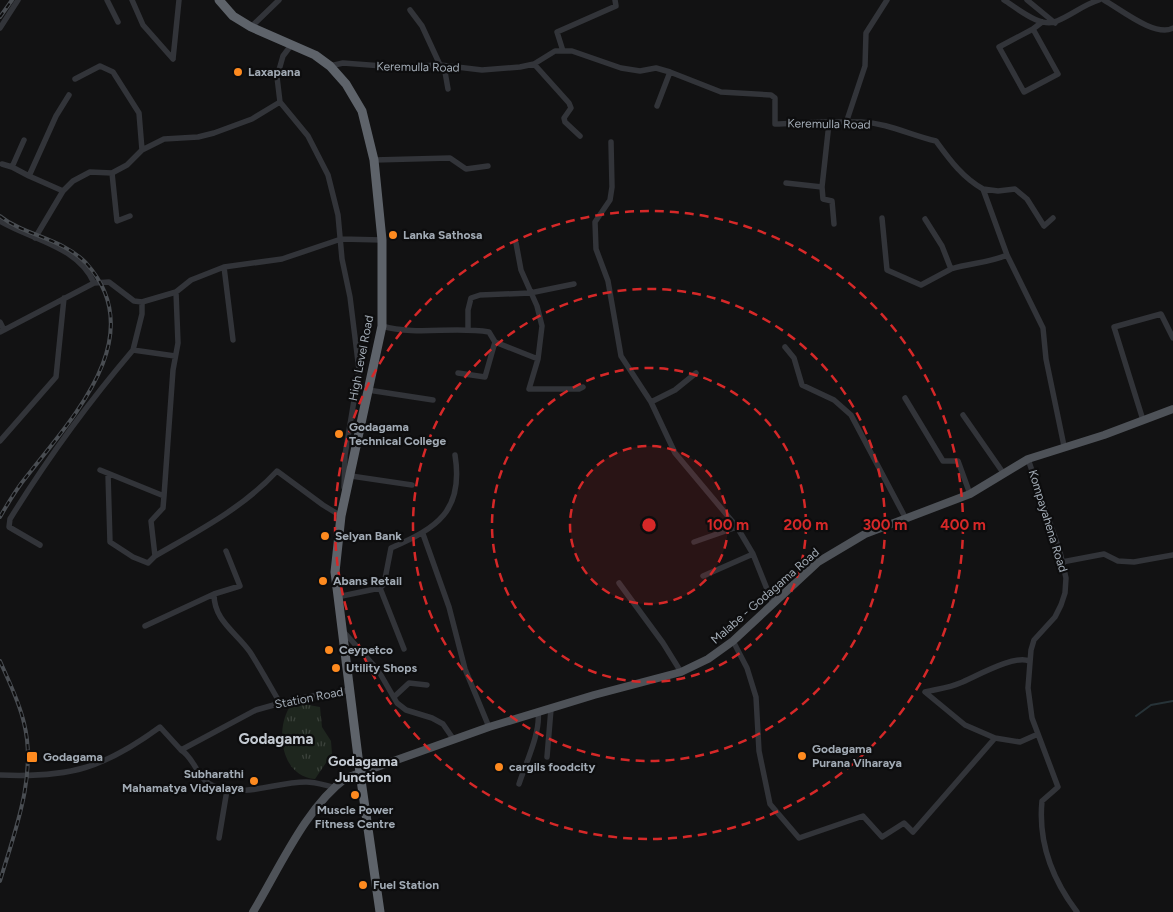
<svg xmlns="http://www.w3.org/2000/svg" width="1173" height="912" viewBox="0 0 1173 912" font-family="Figtree,sans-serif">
	<defs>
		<pattern id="park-tufts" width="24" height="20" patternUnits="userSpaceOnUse" patternTransform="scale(1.25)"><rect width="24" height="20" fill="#1e261e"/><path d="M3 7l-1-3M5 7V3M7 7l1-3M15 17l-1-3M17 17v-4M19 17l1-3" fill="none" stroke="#3c433c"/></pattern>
	</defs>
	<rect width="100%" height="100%" fill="#121213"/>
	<path fill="url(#park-tufts)" d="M303 704 320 707 322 727 331 741 332 754 315 779C282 777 275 732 289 708Z"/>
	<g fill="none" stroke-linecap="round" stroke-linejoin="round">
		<path stroke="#273338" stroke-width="2" d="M1136 716 1151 705 1173 701"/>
		<path stroke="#323439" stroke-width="5.5" d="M107 0 118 22
			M132 0 143 25 173 59
			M1004 0C1017 8 1041 29 1057 21 1072 15 1083 5 1099 0
			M1027 0 1055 23
			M1104 0C1120 9 1156 38 1173 28
			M410 10 422 26 440 65
			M251 27 279 0
			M0 28 18 0
			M1033 29 999 47 1024 92 1058 74 1033 29 1042 22
			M292 44 283 56 277 77 280 102 308 136 328 175 338 215 342 259 350 297 359 370 345 455 344 487
			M563 51 557 32 616 6 615 0
			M173 59 179 0
			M534 64 569 103 571 108 564 118 565 122 580 136
			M330 66 343 63 396 67 440 65 482 70 520 67 534 64 555 51H572L621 68 640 71 656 68 670 72 721 92 771 95 775 98V124C803 123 832 121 861 122 888 123 910 135 936 141 950 160 962 177 983 189
			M444 66 448 89
			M75 79 100 66 113 72 139 113 142 150
			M657 106 670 72
			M829 123 822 187 823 199 832 201 834 224
			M846 123 865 66 866 33 887 0
			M24 140 12 167 29 176
			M611 142 612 187 610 200 595 222 596 249 608 281 621 356 651 402 675 453 737 527 753 554 773 604
			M374 160 450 158 466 169 488 166
			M2 164 12 167
			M112 173 117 221 130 216
			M786 183 822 187
			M63 191 29 176 56 116 69 95
			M882 218 887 270 921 285 951 269
			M1053 218 1044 226 1027 199 1015 189 998 191 983 189 1007 255 1043 328 1046 359 1064 446
			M925 219 942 246 951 269C970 263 989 263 1007 255
			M0 221C32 240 78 246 94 283
			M35 238 63 191 73 181 90 172 112 173 127 165 142 150 164 139 198 137 214 133 252 119 280 102
			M516 243 521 270 537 306 542 326 538 359
			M224 267 233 340
			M176 292 178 343 173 370 164 496 163 508 151 521 155 556C198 531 243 508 277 471L323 505 341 516
			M142 302V314L133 350 175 356
			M0 322 4 330
			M382 326C417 336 453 326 489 332L495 342 485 377 458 373
			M468 329V310L471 298 480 295 530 293 574 284
			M0 332 94 283 109 282 134 301 142 302 176 292 191 280 224 267 282 259 341 239 382 240
			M495 342 538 359 529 389H579L583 387
			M785 347 794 358 802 385 834 400 851 415 905 517
			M368 390 433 400
			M905 398 943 461H958L970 494
			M651 402 675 390 696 373
			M963 415 1004 474
			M1143 420 1114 327 1161 314 1173 338
			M0 441 56 377 64 298
			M1028 459 1060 552 1066 578 1065 593 1061 605 1055 617 1034 640 1031 650 1028 688 1032 718 1058 787 1042 801C1038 842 1052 879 1077 912
			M100 470 164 496
			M108 474 110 542 133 557 148 563 155 556
			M351 476 412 485
			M423 534 449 607 465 669 489 727
			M694 542 737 527
			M40 545 9 527 10 519C47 459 88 403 133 350
			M1062 562 1104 554 1118 561 1134 562 1173 555
			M703 576 753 554
			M619 583 663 643 681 672
			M380 588 404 649
			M214 594C214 621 236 632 250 652 261 669 270 686 280 703
			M337 597 380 588 384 584 391 548C437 528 464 511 455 455
			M145 626 214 594 240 586 226 551
			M343 631 378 670 397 703 406 710 432 718 443 724 454 740
			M733 641 747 668 756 697 759 751 770 804 799 838 863 816 882 837 904 823 913 832 995 738 1020 742 1038 734
			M395 696 409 683 427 685
			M995 738 965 725 925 692C937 689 949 688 960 683 975 677 1015 654 1029 661
			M181 750C195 758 197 780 214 786 247 798 274 782 306 782 315 782 324 785 333 787
			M547 757 551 709
			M0 775C70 778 104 768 160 727L181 750 256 710 295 699 351 690
			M519 784C525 765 541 732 538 712
			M219 838 227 790"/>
		<path stroke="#4e5258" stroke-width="8" d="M253 912C279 869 306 807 346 778L489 727 594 695 681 672 708 659 733 641 818 562 865 534 970 494 1028 459 1104 435 1173 409"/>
		<path stroke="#5e636a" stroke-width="9" d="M219 0 233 16 251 27 315 55 330 66 346 84 362 111 374 160 382 240V326L341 516 335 572 360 773 380 912"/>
		<defs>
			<path id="rail" d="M0 17 12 0
				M0 216C25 236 62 238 86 263 152 336 71 419 27 476 17 488 8 503 0 517
				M0 661C9 682 19 701 24 723 37 775 15 831 0 881"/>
		</defs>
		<use href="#rail" stroke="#494d52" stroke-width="4"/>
		<use href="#rail" stroke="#0d0d0e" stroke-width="2" stroke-dasharray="5.5" stroke-linecap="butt"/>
	</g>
	<circle cx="649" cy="525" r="79" fill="#d62828" fill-opacity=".12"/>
	<g fill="none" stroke="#d62828" stroke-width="2.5" stroke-dasharray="9 6">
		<circle cx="649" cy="525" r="79"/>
		<circle cx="649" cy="525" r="157"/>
		<circle cx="649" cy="525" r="236"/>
		<circle cx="649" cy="525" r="314"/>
	</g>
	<g fill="#fe8a1f" stroke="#0d0d0e" stroke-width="2">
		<circle cx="238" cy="72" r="5"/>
		<circle cx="393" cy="235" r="5"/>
		<circle cx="339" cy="434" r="5"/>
		<circle cx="325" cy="536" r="5"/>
		<circle cx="323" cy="581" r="5"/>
		<circle cx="329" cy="650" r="5"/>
		<circle cx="336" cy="668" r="5"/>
		<circle cx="802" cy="756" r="5"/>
		<rect x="26" y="751" width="12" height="12" rx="2.5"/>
		<circle cx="499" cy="767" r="5"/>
		<circle cx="254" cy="781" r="5"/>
		<circle cx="355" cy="795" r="5"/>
		<circle cx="363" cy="885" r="5"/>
	</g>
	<g text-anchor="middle" stroke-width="4.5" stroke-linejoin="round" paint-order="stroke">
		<g font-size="12" fill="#a2abb5" stroke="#0d0d0e">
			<text transform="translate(418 67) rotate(1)" y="4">Keremulla Road</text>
			<text transform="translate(829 124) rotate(1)" y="4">Keremulla Road</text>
			<text transform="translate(361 358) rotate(-79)" y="4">High Level Road</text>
			<text transform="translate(1048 521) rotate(73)" y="4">Kompayahena Road</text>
			<text transform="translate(765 596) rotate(-41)" y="4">Malabe - Godagama Road</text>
			<text transform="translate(309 698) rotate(-11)" y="4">Station Road</text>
		</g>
		<g font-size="12" font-weight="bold" fill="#a2abb5" stroke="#0d0d0e" text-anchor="start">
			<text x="248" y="76">Laxapana</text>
			<text x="403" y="239">Lanka Sathosa</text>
			<text x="349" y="431">Godagama<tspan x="349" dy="14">Technical College</tspan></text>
			<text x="335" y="540">Selyan Bank</text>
			<text x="333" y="585">Abans Retail</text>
			<text x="339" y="654">Ceypetco</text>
			<text x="346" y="672">Utility Shops</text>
			<text x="812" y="753">Godagama<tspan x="812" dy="14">Purana Viharaya</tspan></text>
			<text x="43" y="761">Godagama</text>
			<text x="509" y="771">cargils foodcity</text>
			<text x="244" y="778" text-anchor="end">Subharathi<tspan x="244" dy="14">Mahamatya Vidyalaya</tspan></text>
			<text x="355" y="814" text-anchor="middle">Muscle Power<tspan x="355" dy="14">Fitness Centre</tspan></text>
			<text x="373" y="889">Fuel Station</text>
		</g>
		<g font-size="14" font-weight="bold" fill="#c3c9d1" stroke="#0d0d0e">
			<text x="363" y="766">Godagama<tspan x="363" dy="16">Junction</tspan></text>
		</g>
		<g font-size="15" font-weight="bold" fill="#c3c9d1" stroke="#0d0d0e">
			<text x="276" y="744">Godagama</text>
		</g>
	</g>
	<circle cx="649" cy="525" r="8" fill="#d62828" stroke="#0d0d0e" stroke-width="2.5"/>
	<g font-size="15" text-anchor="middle" font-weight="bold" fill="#d62828" stroke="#0d0d0e" stroke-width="4.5" stroke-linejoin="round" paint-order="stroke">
		<text x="728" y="530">100 m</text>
		<text x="806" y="530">200 m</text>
		<text x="885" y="530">300 m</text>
		<text x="963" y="530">400 m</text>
	</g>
</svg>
